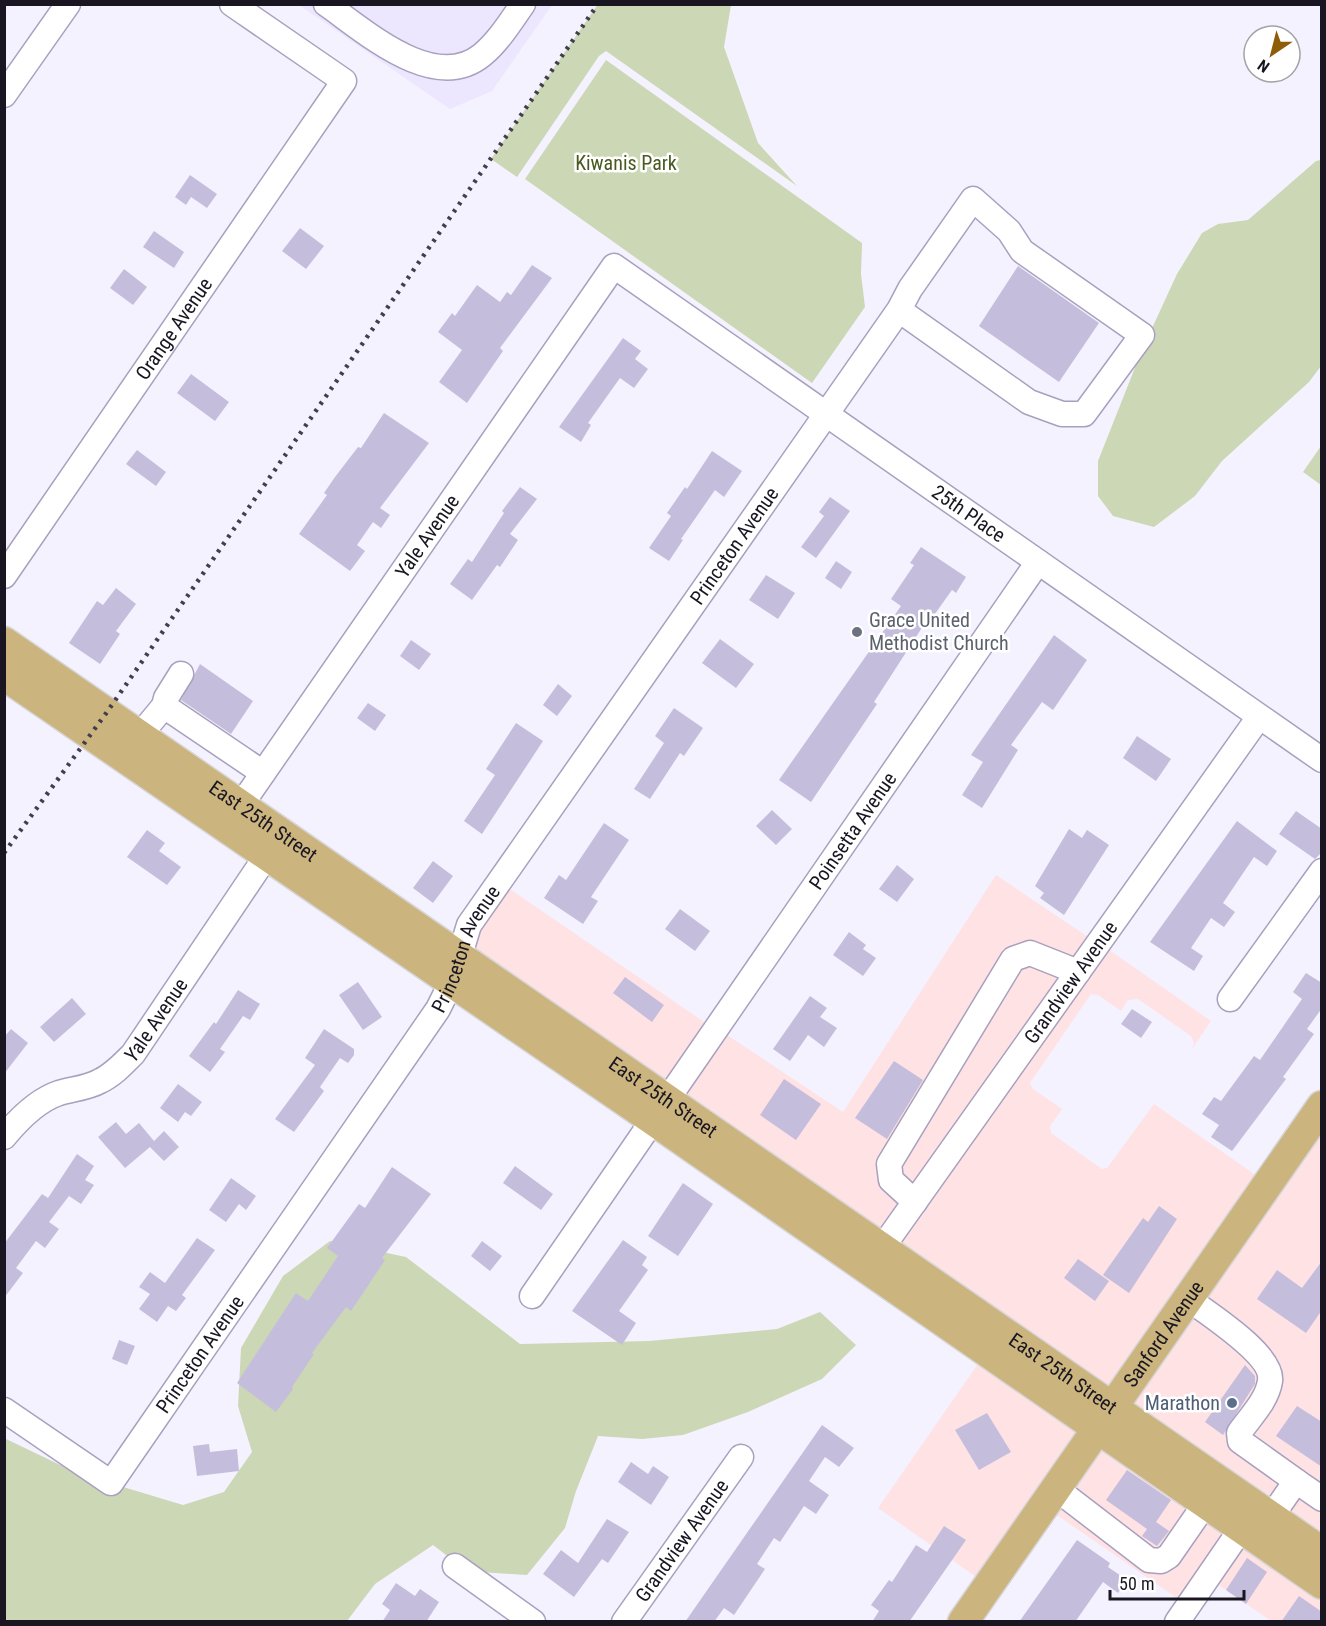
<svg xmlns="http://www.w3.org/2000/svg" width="1326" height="1626" viewBox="0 0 1326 1626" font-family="'Roboto Condensed',sans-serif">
	<rect width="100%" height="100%" fill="#f5f2ff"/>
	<path fill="#fee2e4" d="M996 875 1091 939 882 1231 684 1093 724 1033 843 1112Z
		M507 887 707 1024 668 1081 475 949 478 929Z
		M1105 947 1211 1021 1192 1049 1194 1043 1191 1036 1138 999 1128 1000 1121 1011 1098 995 1091 994 1030 1083 1033 1089 1062 1109 1050 1126 1051 1133 1102 1169 1107 1168 1154 1104 1257 1176 1109 1389 899 1242Z
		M1321 1122V1537L1128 1402Z
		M980 1361 1082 1432 979 1579 878 1508Z
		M1099 1442 1321 1597V1621H1271L1204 1575 1184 1603 1051 1511Z"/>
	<path fill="#ece6fe" d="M299 5H552L492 91 450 109Z"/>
	<path fill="#ccd7b6" d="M598 4 731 5 724 47 758 143 797 186 606 51 599 56 517 177 491 159Z
		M606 60 862 243 861 274 865 307 812 383 525 179Z
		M1321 160V366L1309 382 1222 461 1195 496 1154 527 1113 516 1098 496V461L1142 350 1177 274 1202 233 1218 224 1248 220 1316 161Z
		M1321 446V485L1303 472Z
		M330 1241 406 1257 520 1344 649 1341 777 1329 820 1312 856 1345 822 1379 748 1412 683 1435 642 1439 598 1436 576 1491 565 1528 527 1575 480 1572 454 1553 450 1558 433 1545 375 1584 347 1621H5L4 1438 79 1474 112 1497 120 1486 183 1505 224 1492 252 1452 238 1406 241 1348 283 1276Z"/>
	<path fill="#c5bddc" d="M190 175 217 194 207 208 191 197 186 205 175 197Z
		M300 228 324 246 306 269 282 251Z
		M154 231 184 252 174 268 143 247Z
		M532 265 552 278 500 348 503 351 467 403 439 382 462 350 438 332 452 313 455 316 477 285 500 302 507 292 511 295Z
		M1018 266 1099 323 1059 382 979 326Z
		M124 269 147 287 133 305 110 288Z
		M623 338 641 351 635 359 648 369 634 388 620 378 588 423 591 425 581 442 559 427Z
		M191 374 229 402 215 421 177 393Z
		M384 413 429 443 380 508 390 515 381 528 373 522 357 545 365 551 350 571 299 534 327 495 324 493 335 477 358 447 361 448Z
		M137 450 166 472 156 486 126 464Z
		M712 451 742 471 724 497 715 490 681 539 683 540 669 561 649 548 671 516 667 513 685 487 687 489Z
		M520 487 537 499 510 534 518 540 500 567 497 565 472 600 450 584 468 559 472 562 504 513 502 511Z
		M830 497 850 511 816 558 801 547 824 516 819 512Z
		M921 547 966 577 956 593 952 590 927 625 925 623 874 702 877 704 811 802 779 780 901 606 891 599 914 565 910 563Z
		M836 561 852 572 841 589 825 578Z
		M766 575 795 593 778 619 749 600Z
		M116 588 136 604 116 631 120 634 100 664 69 643 97 601 103 605Z
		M1054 635 1087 660 1053 710 1042 702 1011 745 1018 750 982 808 962 795 983 762 971 755Z
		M720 639 754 664 736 688 702 663Z
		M411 640 431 654 419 670 400 656Z
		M200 664 253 701 231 734 181 700Z
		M558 684 572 696 557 716 543 705Z
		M368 703 386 715 375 731 357 718Z
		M674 708 703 728 684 756 680 753 650 799 634 789 664 743 655 736Z
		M516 723 543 741 482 834 464 821 495 775 486 769Z
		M1137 736 1171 759 1156 781 1123 758Z
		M772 810 792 829 776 845 756 826Z
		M1296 811 1322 829V852L1315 859 1279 834Z
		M1237 821 1277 851 1267 866 1254 857 1223 903 1235 912 1224 927 1211 918 1191 948 1203 956 1194 971 1150 942Z
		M604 823 629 840 591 897 598 901 583 924 544 898 559 875 566 880Z
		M1069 829 1082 838 1087 830 1109 845 1064 915 1040 898 1044 893 1035 886Z
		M147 830 165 843 159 851 181 867 167 885 127 857Z
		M433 861 453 876 433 903 413 888Z
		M897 865 914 879 897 902 879 889Z
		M680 909 710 931 695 951 665 929Z
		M849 932 866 945 863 949 876 958 863 976 833 955Z
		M1306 973 1322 983V1008L1307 1029 1314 1034 1283 1077 1286 1079 1232 1151 1211 1137 1219 1125 1202 1114 1214 1097 1221 1101 1254 1056 1260 1060 1302 999 1293 992Z
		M625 977 664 1005 652 1022 613 993Z
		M358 982 382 1017 363 1030 339 995Z
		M238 990 260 1004 250 1020 243 1016 220 1049 225 1052 210 1072 189 1056 214 1022 216 1024Z
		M810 996 827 1008 820 1017 837 1028 824 1047 808 1035 790 1061 773 1049Z
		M72 998 86 1014 54 1042 40 1027Z
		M1132 1009 1152 1022 1141 1038 1121 1024Z
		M11 1029 28 1043 4 1074V1037Z
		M324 1029 354 1049V1055L348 1063 340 1058 320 1087 324 1091 294 1132 275 1119 315 1065 305 1058Z
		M894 1061 923 1080 887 1139 855 1118Z
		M784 1079 821 1104 796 1140 760 1115Z
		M178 1084 202 1102 191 1116 185 1112 178 1122 160 1108Z
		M116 1122 126 1134 139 1123 154 1141 164 1131 179 1147 164 1161 150 1147 125 1168 98 1137Z
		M77 1154 94 1166 85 1180 94 1185 81 1204 69 1196 49 1222 59 1229 45 1248 36 1241 16 1268 23 1273 4 1298V1244L42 1194 48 1198Z
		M515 1166 553 1194 541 1210 503 1183Z
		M392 1167 431 1194 382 1258 385 1260 351 1311 346 1307 312 1353 314 1354 292 1387 293 1389 276 1412 237 1383 296 1293 308 1301 338 1256 327 1248 359 1204 365 1208Z
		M231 1178 256 1196 246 1210 239 1204 226 1222 209 1210Z
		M683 1183 713 1204 678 1256 648 1236Z
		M1159 1206 1177 1219 1129 1293 1103 1275 1143 1218 1148 1222Z
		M197 1238 215 1250 182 1295 186 1298 176 1311 168 1306 157 1322 139 1309 150 1294 139 1287 150 1272 165 1283Z
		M623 1240 647 1257 642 1265 648 1270 619 1311 636 1323 622 1345 572 1311Z
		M482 1241 502 1256 490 1271 471 1256Z
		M1078 1259 1109 1281 1095 1301 1064 1278Z
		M1322 1261V1310L1306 1333 1257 1299 1277 1270 1302 1288Z
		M119 1340 135 1346 127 1365 112 1359Z
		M1245 1365 1255 1376V1384L1223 1435 1205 1422Z
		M1297 1406 1322 1422V1467L1276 1436Z
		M987 1413 1011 1452 979 1470 955 1430Z
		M822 1425 854 1448 839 1467 825 1457 809 1481 829 1495 816 1514 804 1506 780 1542 774 1538 757 1564 765 1569 734 1615 724 1608 714 1622H685Z
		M209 1444 210 1452 237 1449 239 1471 197 1476 193 1446Z
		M631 1462 648 1474 653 1466 669 1477 651 1505 618 1482Z
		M1127 1470 1171 1500 1156 1522 1169 1531 1157 1546 1142 1536 1147 1529 1106 1500Z
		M607 1519 629 1532 608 1563 602 1559 574 1597 543 1574 561 1550 578 1563Z
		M944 1526 966 1540 909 1622H872L879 1611 871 1605 889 1580 892 1582 916 1545 927 1552Z
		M1077 1540 1110 1563 1108 1567 1127 1580 1118 1593 1103 1582 1075 1622H1019Z
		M1247 1558 1267 1572 1246 1604 1226 1590Z
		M396 1583 415 1596 420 1589 439 1602 426 1622H382L390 1610 382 1604Z
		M1299 1596 1322 1612V1622H1281Z"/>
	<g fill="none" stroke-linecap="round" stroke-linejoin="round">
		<defs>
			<g id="minor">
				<path d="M326 4C365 31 434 94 482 55 499 41 511 21 523 4"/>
				<path d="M4 95 68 4"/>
				<path id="s1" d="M4 576 344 81 232 4"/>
				<path d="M164 706 166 698 181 674"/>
				<path d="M140 735 164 706 263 773"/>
				<path id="s2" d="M241 805 614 266 1322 760"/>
				<path d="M1230 999 1322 871"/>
				<path id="s3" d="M667 1100 1038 562"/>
				<path id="s4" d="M4 1137C18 1120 38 1100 59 1093 72 1089 88 1088 100 1081 113 1075 123 1064 133 1054L267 855"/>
				<path d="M915 1202 891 1180 889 1164 1013 959 1030 953 1078 972"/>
				<path id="s5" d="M882 1248 1259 717"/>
				<path d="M532 1296 653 1120"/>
				<path d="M1187 1298C1207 1313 1274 1355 1270 1381 1267 1401 1250 1417 1239 1433L1240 1441 1296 1481 1271 1517"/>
				<path id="s6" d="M4 1410 111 1483 438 1009 452 981 469 925 899 310 910 289 973 199 1009 231 1022 251 1142 335 1084 414H1062L1029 402 899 310"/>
				<path d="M1296 1481 1322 1499"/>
				<path d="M1054 1487 1149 1560 1161 1561 1169 1556 1205 1504"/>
				<path d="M455 1566 533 1622"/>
				<path id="s7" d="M624 1622 741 1457"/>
				<path d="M1177 1622 1241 1529"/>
			</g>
			<g id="major">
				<path id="s8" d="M4 642 1322 1552"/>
				<path d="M4 675 653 1120 1322 1584"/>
				<path id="s9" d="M963 1622 1322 1106"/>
			</g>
		</defs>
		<use href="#minor" stroke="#a8a0be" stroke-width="27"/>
		<use href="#major" stroke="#d6d5d7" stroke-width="33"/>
		<use href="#minor" stroke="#fff" stroke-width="24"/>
		<use href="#major" stroke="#cbb47d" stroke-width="30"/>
		<path stroke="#423f4b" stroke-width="4.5" stroke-dasharray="3 6" stroke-linecap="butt" d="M4 853 107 712 598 4"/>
	</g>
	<circle fill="#6b7280" stroke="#fff" stroke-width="2" cx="857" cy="632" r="6"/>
	<circle fill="#5c6f8a" stroke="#fff" stroke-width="2" cx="1232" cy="1403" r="6"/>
	<g text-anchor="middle" stroke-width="5" stroke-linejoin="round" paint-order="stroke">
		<g font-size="20" fill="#49591f" stroke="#fff">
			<text x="626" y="170">Kiwanis Park</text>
		</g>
		<g font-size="20" fill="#191621" stroke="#fff">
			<text dy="7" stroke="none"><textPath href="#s1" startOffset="300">Orange Avenue</textPath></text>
			<text dy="7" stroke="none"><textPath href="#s2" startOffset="1088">25th Place</textPath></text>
			<text dy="7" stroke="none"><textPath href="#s2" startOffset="327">Yale Avenue</textPath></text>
			<text dy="7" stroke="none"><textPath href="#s6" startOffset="1258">Princeton Avenue</textPath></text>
			<text dy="7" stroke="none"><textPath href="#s8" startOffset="315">East 25th Street</textPath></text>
			<text dy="7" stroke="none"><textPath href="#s3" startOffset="327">Poinsetta Avenue</textPath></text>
			<text dy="7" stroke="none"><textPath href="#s6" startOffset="772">Princeton Avenue</textPath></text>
			<text dy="7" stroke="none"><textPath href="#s5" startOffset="326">Grandview Avenue</textPath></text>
			<text dy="7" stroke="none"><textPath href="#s4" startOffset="198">Yale Avenue</textPath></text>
			<text dy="7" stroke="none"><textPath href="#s8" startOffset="801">East 25th Street</textPath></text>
			<text dy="7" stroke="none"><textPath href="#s9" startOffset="351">Sanford Avenue</textPath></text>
			<text dy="7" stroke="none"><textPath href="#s6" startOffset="286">Princeton Avenue</textPath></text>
			<text dy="7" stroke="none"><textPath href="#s8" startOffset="1287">East 25th Street</textPath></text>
			<text dy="7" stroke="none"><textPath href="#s7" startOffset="100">Grandview Avenue</textPath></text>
		</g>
		<g font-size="20" fill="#5b616d" stroke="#fff" text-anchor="start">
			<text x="869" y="627">Grace United<tspan x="869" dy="23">Methodist Church</tspan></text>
		</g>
		<g font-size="20" fill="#4e5e75" stroke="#fff" text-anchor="end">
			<text x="1220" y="1410">Marathon</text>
		</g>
	</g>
	<rect width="1326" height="1626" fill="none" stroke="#191621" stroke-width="12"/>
	<g transform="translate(1272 54) rotate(215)"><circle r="28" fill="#ffffff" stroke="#a3a2a6" stroke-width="1.5"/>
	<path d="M0-4.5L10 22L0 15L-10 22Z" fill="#8e5d08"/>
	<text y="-9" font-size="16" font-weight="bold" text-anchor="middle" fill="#191621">N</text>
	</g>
	<path d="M1110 1590v9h134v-9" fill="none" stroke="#191621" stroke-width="3"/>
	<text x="1119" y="1590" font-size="18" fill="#191621" stroke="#ffffff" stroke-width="4.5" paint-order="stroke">50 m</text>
</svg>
